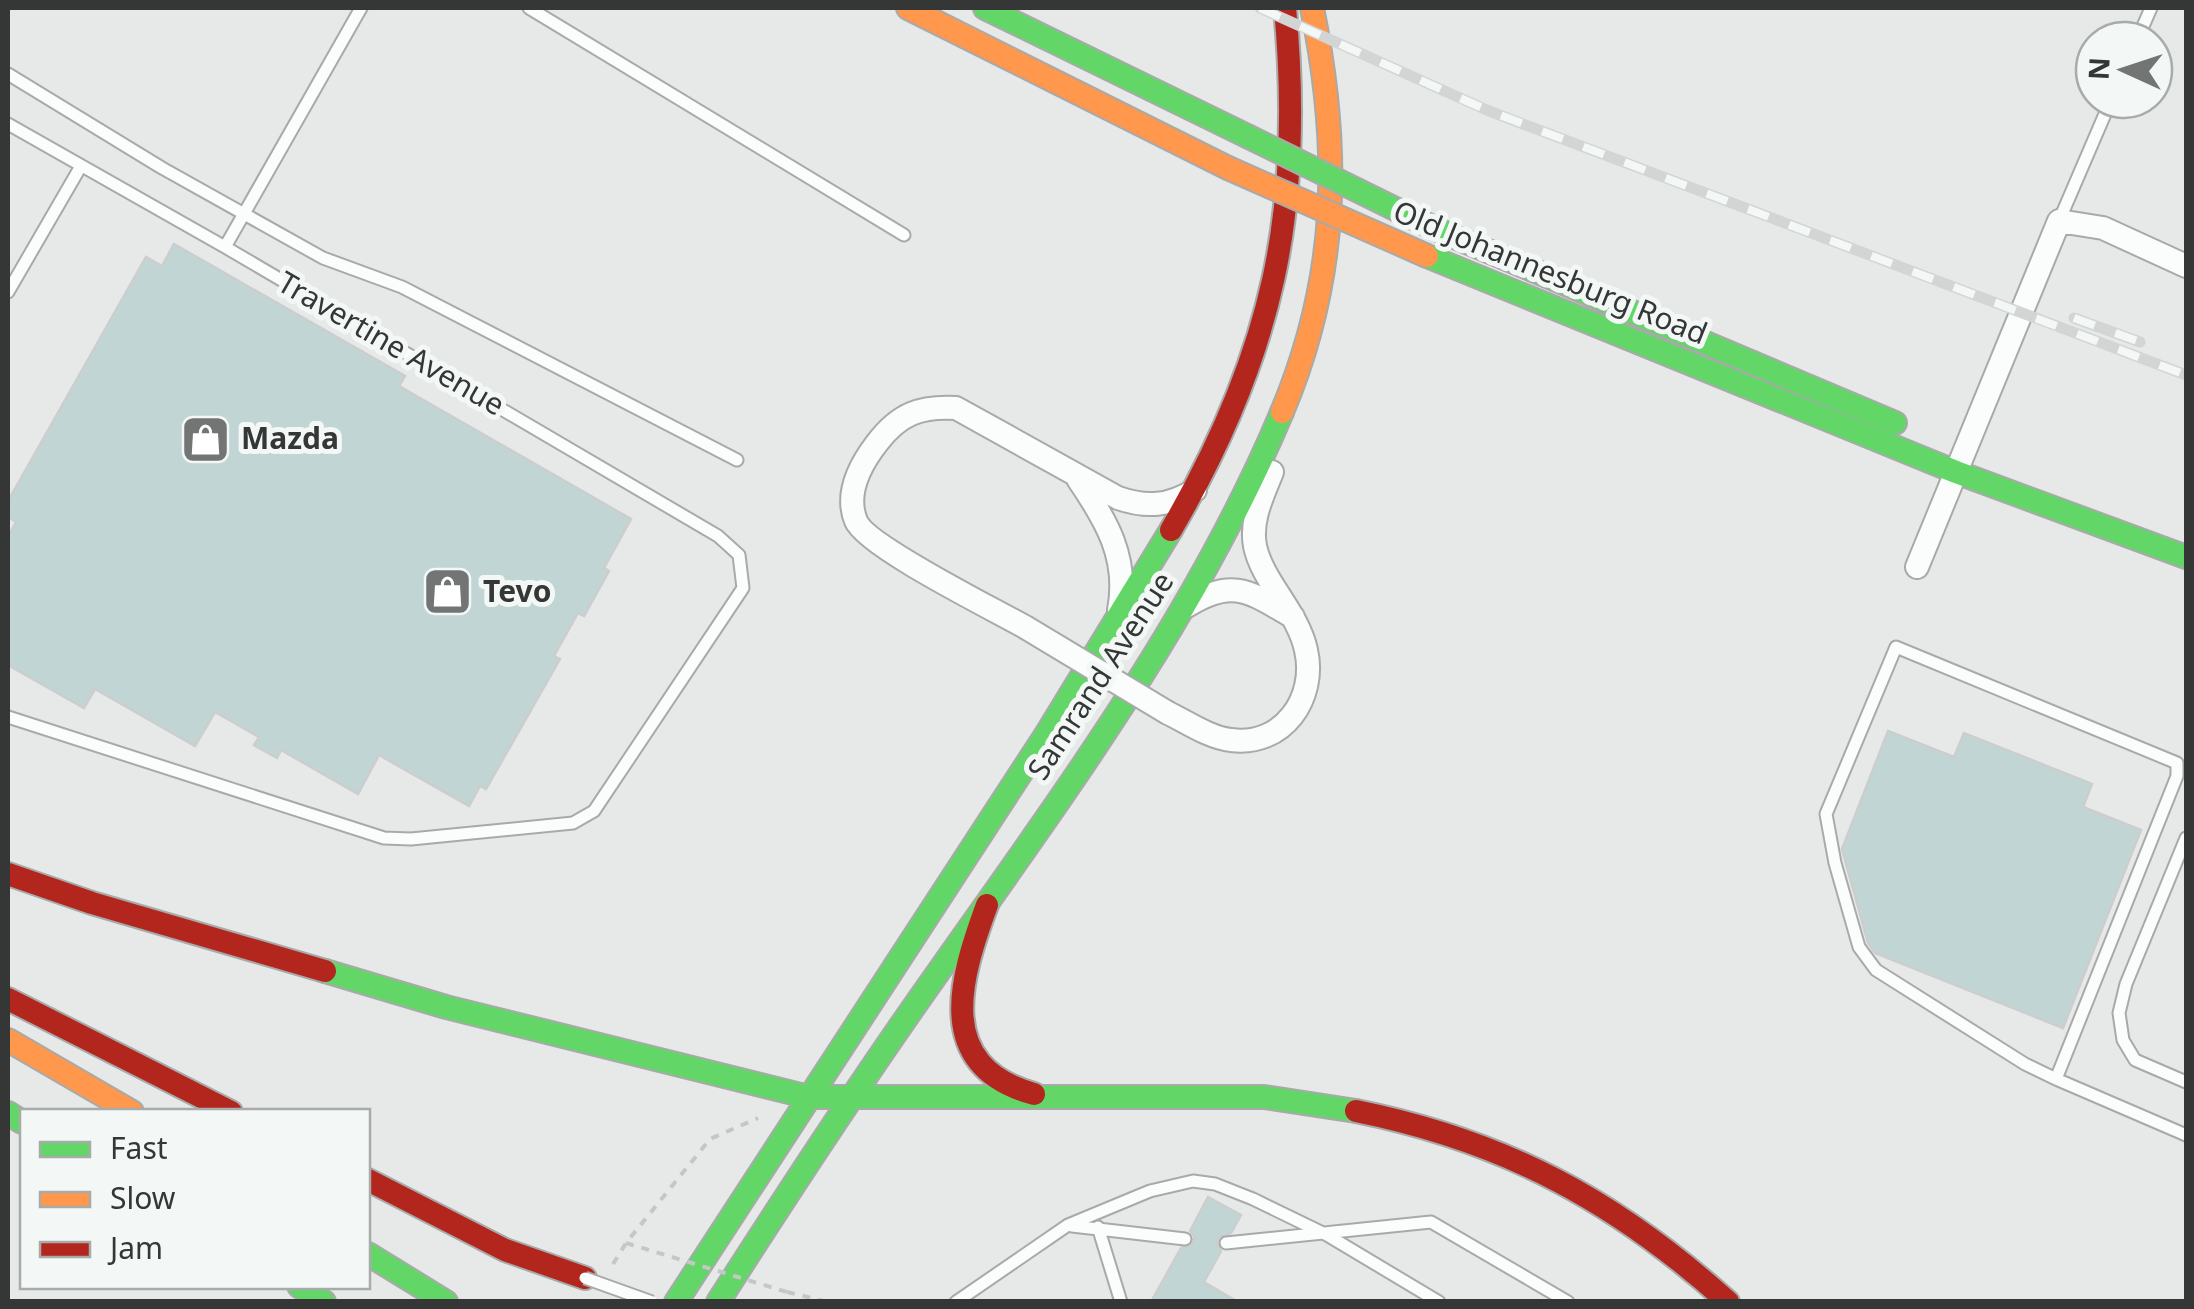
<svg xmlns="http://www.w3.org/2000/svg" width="2194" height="1309" viewBox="0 0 2194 1309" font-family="'Noto Sans',sans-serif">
	<rect width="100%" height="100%" fill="#e7e9e9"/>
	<path fill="#c1d5d4" stroke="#cccece" stroke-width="2.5" d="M174 244 405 376 399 386 631 519 604 568 609 571 584 616 578 613 554 656 560 659 486 789 480 786 469 806 379 755 358 794 281 750 277 758 254 745 259 737 215 712 195 746 95 689 84 708 8 665V537L16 522 8 517V501L146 257 162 266Z
		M1888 731 1954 757 1964 733 2092 784 2083 807 2141 830 2063 1028 1875 953 1868 943 1842 849Z
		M1208 1197 1241 1215 1231 1233 1218 1238 1217 1245 1221 1251 1204 1282 1238 1302H1151L1181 1248 1193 1244 1194 1236 1190 1231Z"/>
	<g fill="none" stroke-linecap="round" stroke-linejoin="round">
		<defs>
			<path id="lane" d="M529 8 904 235
				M2137 40 2151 8
				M8 74 162 168 323 258 402 287 737 460
				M8 124 225 247 718 536 739 555 743 588 594 811 573 823 411 839 384 838 8 717
				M2059 221 2111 100
				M225 247 361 8
				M8 292 81 166
				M2186 838 2126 984 2119 1013 2123 1040 2135 1060 2186 1082
				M2056 1079 2025 1064 1876 970 1859 947 1835 863 1826 814 1896 647 2177 763V776L2056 1079 2186 1135
				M1072 1226 1185 1239
				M1098 1227 1121 1302
				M1226 1243 1431 1222 1568 1302
				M956 1302 1068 1225 1150 1191 1193 1181 1215 1184 1253 1199 1327 1235 1439 1302"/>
			<path id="street" d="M1078 479C1106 520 1129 558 1119 610
				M1917 567 2059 221 2103 228 2186 266
				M1187 606C1233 577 1250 592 1293 617
				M1025 627C995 610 866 546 856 521 845 494 860 465 877 443 899 414 920 406 956 408L1118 498C1147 508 1169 506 1195 490
				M1168 713C1187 722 1210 738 1231 740 1283 747 1317 698 1306 650 1298 612 1262 581 1255 546 1250 520 1263 495 1272 472"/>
			<path id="fast" d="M985 8 1247 136
				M1438 230 1895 423
				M1427 256 1956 472 2186 557
				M325 971 446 1007 809 1097H1264L1356 1111
				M8 1113 22 1122
				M368 1254 446 1302
				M299 1286 324 1302
				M676 1302 1047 733 1171 530
				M718 1302C789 1191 861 1081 937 974 1063 795 1197 615 1282 412"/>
			<path id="slow" d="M908 8 1228 168
				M1282 412C1339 277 1341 149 1312 8
				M8 1040 132 1112"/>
			<path id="jam" d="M1171 530C1273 355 1304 209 1285 8
				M8 874 92 903 325 971
				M987 905C960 978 933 1066 1034 1094
				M8 999 231 1112
				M1356 1111C1505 1141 1616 1201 1728 1302
				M368 1180 505 1250 585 1278"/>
		</defs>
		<use href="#lane" stroke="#a8aaaa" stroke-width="15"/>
		<use href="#street" stroke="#a8aaaa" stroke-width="26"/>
		<use href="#fast" stroke="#a8aaaa" stroke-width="26"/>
		<use href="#slow" stroke="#a8aaaa" stroke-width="26"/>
		<use href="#jam" stroke="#a8aaaa" stroke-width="26"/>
		<path stroke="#c5c7c7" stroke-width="4" stroke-dasharray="8 8" stroke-linecap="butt" d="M613 1264 626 1243 710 1139 758 1118
			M787 1292 828 1302"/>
		<use href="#lane" stroke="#fbfcfc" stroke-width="11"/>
		<use href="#street" stroke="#fbfcfc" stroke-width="22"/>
		<use href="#fast" stroke="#63d668" stroke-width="22"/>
		<use href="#slow" stroke="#ff974d" stroke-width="22"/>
		<use href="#jam" stroke="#b3261e" stroke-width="22"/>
		<defs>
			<path id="rail" d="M1260 8 1489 111 2186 375
				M2074 318 2140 342"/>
		</defs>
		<use href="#rail" stroke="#d3d5d5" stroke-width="11"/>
		<use href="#rail" stroke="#f3f8f7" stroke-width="8" stroke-dasharray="22" stroke-linecap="butt"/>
		<defs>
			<path id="lane-bridge" d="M585 1278 652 1302"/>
			<path id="street-bridge" d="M1025 627 1168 713"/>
			<path id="fast-bridge" d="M1247 136 1438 230"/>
			<path id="slow-bridge" d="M1228 168 1427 256"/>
		</defs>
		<use href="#lane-bridge" stroke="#a8aaaa" stroke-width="15" stroke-linecap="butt"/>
		<use href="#street-bridge" stroke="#a8aaaa" stroke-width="26" stroke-linecap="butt"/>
		<use href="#fast-bridge" stroke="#a8aaaa" stroke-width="26" stroke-linecap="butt"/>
		<use href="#slow-bridge" stroke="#a8aaaa" stroke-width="26" stroke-linecap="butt"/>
		<path stroke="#c5c7c7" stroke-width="4" stroke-dasharray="8 8" stroke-linecap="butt" d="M626 1243 787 1292"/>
		<use href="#lane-bridge" stroke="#fbfcfc" stroke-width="11"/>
		<use href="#street-bridge" stroke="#fbfcfc" stroke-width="22"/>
		<use href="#fast-bridge" stroke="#63d668" stroke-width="22"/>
		<use href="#slow-bridge" stroke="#ff974d" stroke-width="22"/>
	</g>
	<defs>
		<symbol id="shop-square" viewBox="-11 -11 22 22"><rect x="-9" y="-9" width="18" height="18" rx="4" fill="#737575" stroke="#f3f8f7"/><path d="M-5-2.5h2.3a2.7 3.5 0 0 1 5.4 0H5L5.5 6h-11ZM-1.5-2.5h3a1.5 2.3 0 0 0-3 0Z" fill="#fff"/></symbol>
	</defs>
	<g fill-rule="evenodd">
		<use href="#shop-square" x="178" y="412" width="55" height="55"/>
		<use href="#shop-square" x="420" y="564" width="55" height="55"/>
	</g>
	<g text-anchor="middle" stroke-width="10" stroke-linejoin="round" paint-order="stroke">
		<g font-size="30" fill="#353737" stroke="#f3f8f7">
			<text transform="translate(1550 273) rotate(22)" y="10">Old Johannesburg Road</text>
			<text transform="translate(391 344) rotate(30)" y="10">Travertine Avenue</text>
			<text transform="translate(1101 676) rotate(-57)" y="10">Samrand Avenue</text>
		</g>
		<g font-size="30" font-weight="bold" fill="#353737" stroke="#f3f8f7" text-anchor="start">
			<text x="241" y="449">Mazda</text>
			<text x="483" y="602">Tevo</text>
		</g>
	</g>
	<rect width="2194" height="1309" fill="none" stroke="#353737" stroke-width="20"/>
	<rect x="20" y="1109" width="350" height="180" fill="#f3f8f7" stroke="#a7abaa" stroke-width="2.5"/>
	<rect x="40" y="1142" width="50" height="15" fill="#63d668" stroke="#a7abaa" stroke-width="2.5"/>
	<text x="110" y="1159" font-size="30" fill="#353737">Fast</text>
	<rect x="40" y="1192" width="50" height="15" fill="#ff974d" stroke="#a7abaa" stroke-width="2.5"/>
	<text x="110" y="1209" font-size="30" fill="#353737">Slow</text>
	<rect x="40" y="1242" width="50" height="15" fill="#b3261e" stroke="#a7abaa" stroke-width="2.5"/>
	<text x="110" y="1259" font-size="30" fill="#353737">Jam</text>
	<g transform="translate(2124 70) rotate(273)"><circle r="48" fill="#f3f8f7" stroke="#a7abaa" stroke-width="2.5"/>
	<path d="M0-8L18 38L0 25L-18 38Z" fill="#737575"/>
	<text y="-15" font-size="28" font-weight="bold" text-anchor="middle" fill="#353737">N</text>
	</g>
</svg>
